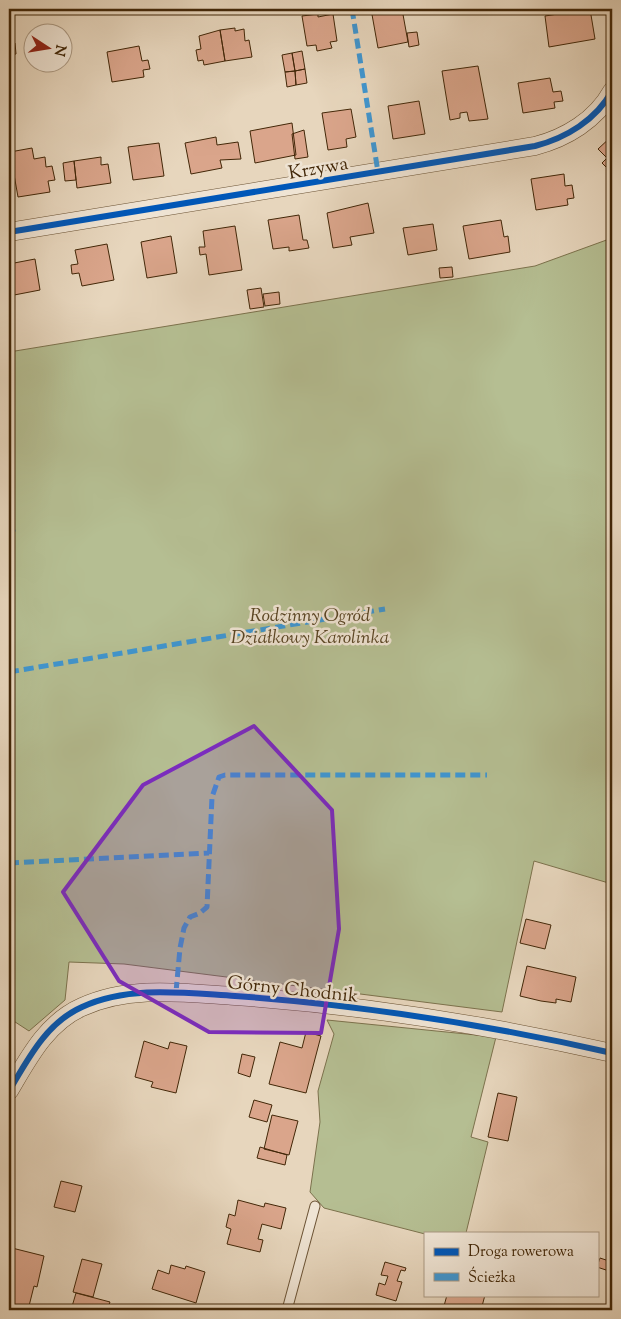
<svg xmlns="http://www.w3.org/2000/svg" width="621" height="1319" viewBox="0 0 621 1319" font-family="'Sorts Mill Goudy',serif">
	<rect width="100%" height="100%" fill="#e7d6bd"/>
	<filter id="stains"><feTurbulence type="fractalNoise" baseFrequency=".004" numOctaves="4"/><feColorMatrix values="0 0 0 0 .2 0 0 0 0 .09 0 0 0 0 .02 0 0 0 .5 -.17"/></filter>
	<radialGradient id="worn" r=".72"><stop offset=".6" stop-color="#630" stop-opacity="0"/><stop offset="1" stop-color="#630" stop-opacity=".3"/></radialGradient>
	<path fill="#b5be92" stroke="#7c724d" d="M612 238V884L534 861 502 1012 124 964 69 962 65 1000 29 1031 9 1018V352L535 266Z
		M327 1020 496 1037 471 1137 488 1142 466 1233 425 1234 324 1208 310 1192 320 1122 318 1091 334 1034Z"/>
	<path fill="#daa58b" stroke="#422708" d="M371 9H402L408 42 378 48Z
		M590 9 595 39 549 47 545 16Z
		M318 14V17L333 14 337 41 330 42 332 48 317 51 316 45 307 46 302 16Z
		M235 28V31L244 29 245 41 249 40 252 57 225 61 220 30Z
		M220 30 225 61 204 65 203 60 198 61 196 50 201 49 199 36Z
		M417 32 419 45 409 47 407 33Z
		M15 43 16 54 9 55 11 65 9 66V44Z
		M139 46 142 61 148 60 150 69 143 70 144 77 112 82 107 52Z
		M302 51 305 69 295 71 292 53Z
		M292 53 295 71 285 72 282 55Z
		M478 66 488 119 469 121 467 112 460 113V118L450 120 442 71Z
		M305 69 307 83 296 85 295 71Z
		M295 71 296 85 287 87 285 72Z
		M550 78 553 92 561 91 563 101 554 102 555 108 523 113 518 83Z
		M419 101 425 134 393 139 388 106Z
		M351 109 356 137 346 139 347 147 328 150 322 113Z
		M292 123 296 155 255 163 250 131Z
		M304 130 308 157 295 159 292 134Z
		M612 136V170L610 171 602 163 607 158 598 149Z
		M216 137 217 145 238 142 241 159 220 160 222 168 191 174 185 143Z
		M159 143 164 176 133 180 128 147Z
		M32 148 34 159 45 157 46 167 52 166 55 180 48 181 50 192 18 197 10 152Z
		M101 157V165L108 164 111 183 77 188 74 161Z
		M74 161 76 180 65 181 63 163Z
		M564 174 565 186 572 185 574 198 567 199 568 205 536 210 531 179Z
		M368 203 374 233 350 237 352 245 333 248 327 213Z
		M299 215 303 240H307L309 248 289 251V247L273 249 268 220Z
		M501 220 504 237 508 236 510 252 469 259 463 226Z
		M433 224 437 250 408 255 403 228Z
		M235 226 242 270 209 275 206 254 200 255 199 247H205L203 231Z
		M171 236 177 273 147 278 141 242Z
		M107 244 114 280 82 286 79 273 72 274 71 265 78 264 75 250Z
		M35 259 40 290 9 296V264Z
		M452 267 453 277 440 278 439 268Z
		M261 288 264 307 250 309 247 290Z
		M279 292 280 304 265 306 263 294Z
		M526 919 551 925 545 949 520 943Z
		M527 966 576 977 571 1002 556 999V1003L541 1001 520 996Z
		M306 1032 321 1036 306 1093 269 1084 280 1042 302 1048Z
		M144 1041 168 1049 170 1042 187 1046 176 1093 151 1087 153 1082 135 1077Z
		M242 1054 255 1057 250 1077 238 1073Z
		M498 1093 517 1097 508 1141 488 1137Z
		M254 1100 272 1105 267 1122 249 1117Z
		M272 1115 298 1121 289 1155 264 1149Z
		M260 1147 287 1155 285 1165 257 1158Z
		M61 1181 82 1186 75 1212 54 1207Z
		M238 1200 264 1207 265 1203 286 1208 281 1229 262 1224 258 1239 263 1240 260 1252 227 1244 231 1229 226 1227 229 1214 235 1216Z
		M12 1248 44 1256 37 1287 34 1286 28 1310H12L13 1307 9 1306V1262Z
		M600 1258 612 1262V1272L597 1267Z
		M82 1259 102 1264 93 1297 73 1292Z
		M385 1262 406 1268 405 1271 401 1270 397 1281 402 1282 396 1301 376 1295 379 1283 385 1285 388 1276 381 1275Z
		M171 1265 185 1269 186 1266 205 1272 196 1303 152 1289 158 1270 169 1274Z
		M76 1293 110 1302 107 1310H71Z
		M447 1295H485L481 1310H460L444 1306Z"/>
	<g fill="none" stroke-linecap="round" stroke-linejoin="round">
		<defs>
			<path id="service" d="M287 1310 315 1206"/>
			<path id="minor" d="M9 232 535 146C566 138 596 120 612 91
				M9 1091C28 1059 46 1023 82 1007 129 985 185 993 235 996 362 1005 488 1025 612 1053"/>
		</defs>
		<use href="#service" stroke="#6b5335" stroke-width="11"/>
		<use href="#minor" stroke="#6b5335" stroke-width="19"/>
		<use href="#service" stroke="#efe4d4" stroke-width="9"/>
		<use href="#minor" stroke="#efe4d4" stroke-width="18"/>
		<path stroke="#3f96d1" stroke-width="5" stroke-dasharray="10 5" stroke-linecap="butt" d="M352 9 378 172
			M9 531 15 529
			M9 672 385 609
			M9 863 209 853
			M176 992 180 948 184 928 190 917 200 913 207 907 212 797 219 777 225 775H487"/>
		<defs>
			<path id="cycleway" d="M9 232 535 146C566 138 596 120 612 91
				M9 1091C28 1059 46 1023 82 1007 129 985 185 993 235 996 362 1005 488 1025 612 1053"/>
		</defs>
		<use href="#cycleway" stroke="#efe4d4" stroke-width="9"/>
		<use href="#cycleway" stroke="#0057b8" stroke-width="6"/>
	</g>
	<path fill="#7b2cbf" fill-opacity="0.2" stroke="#7b2cbf" stroke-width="4" stroke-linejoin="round" d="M254 726 332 810 339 929 321 1033 209 1032 119 981 63 892 143 785Z"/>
	<g text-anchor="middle" stroke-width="5" stroke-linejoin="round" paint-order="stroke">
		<g font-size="19" fill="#422708" stroke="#efe4d4">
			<text transform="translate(318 167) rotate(-10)" y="7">Krzywa</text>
			<text transform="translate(293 988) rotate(6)" y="7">Górny Chodnik</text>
		</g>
		<g font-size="19" font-style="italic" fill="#594524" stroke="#efe4d4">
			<text x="310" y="621">Rodzinny Ogród<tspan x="310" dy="22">Działkowy Karolinka</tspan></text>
		</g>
	</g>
	<rect width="621" height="1319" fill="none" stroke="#e7d6bd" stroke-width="30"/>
	<rect x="10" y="10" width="601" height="1299" fill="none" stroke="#422708" stroke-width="2.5"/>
	<rect x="15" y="15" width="591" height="1289" fill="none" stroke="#422708"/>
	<rect x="424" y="1232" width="175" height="65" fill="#efe4d4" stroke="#aa9882"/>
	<rect x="434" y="1248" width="25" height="8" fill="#0057b8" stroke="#aa9882"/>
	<text x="468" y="1256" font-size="15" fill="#422708">Droga rowerowa</text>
	<rect x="434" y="1273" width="25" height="8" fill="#3f96d1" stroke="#aa9882"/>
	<text x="468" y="1282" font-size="15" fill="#422708">Ścieżka</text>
	<g transform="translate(48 48) rotate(102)"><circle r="24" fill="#efe4d4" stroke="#aa9882"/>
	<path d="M0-4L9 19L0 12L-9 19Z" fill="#8f2418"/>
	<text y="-8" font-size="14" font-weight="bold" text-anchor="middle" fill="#422708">N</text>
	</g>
	<rect width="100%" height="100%" filter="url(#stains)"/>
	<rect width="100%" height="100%" fill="url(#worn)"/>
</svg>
